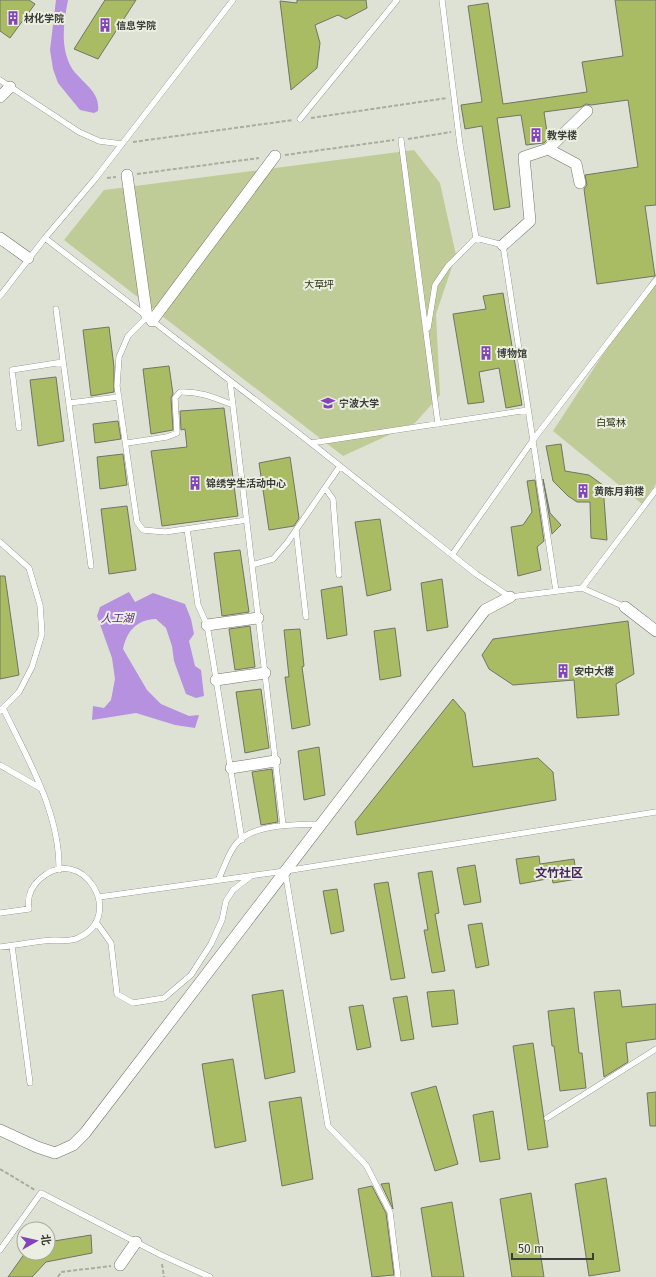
<svg xmlns="http://www.w3.org/2000/svg" width="656" height="1277" viewBox="0 0 656 1277" font-family="'Fira Sans','Noto Sans SC',sans-serif">
	<rect width="100%" height="100%" fill="#dee2d4"/>
	<path fill="#c0cc98" d="M414 150 440 183 456 255 436 314 440 395 415 423 343 456 64 240 104 190Z
		M656 273V484L642 504 553 431Z"/>
	<path fill="#b591df" d="M56 0H68C64 21 60 44 70 65 78 81 101 90 98 111L94 113 80 110 58 83 53 69 50 50Z
		M129 592 135 602 153 593 185 604 191 619 194 634 189 641 195 666 201 670 204 696 196 698 186 694 174 661 172 646 166 628 156 619C136 620 127 631 123 649L147 690 161 704 189 716 199 715 195 728 175 725 136 713 92 720 93 706 104 708 111 700 115 679 112 658 97 616 100 607Z"/>
	<path fill="#aabc63" stroke="#717467" d="M0 0H29L35 4 10 38 0 31Z
		M105 0H136L98 59 74 49Z
		M297 0H366L367 8 346 19 338 15 315 25 320 43 317 68 291 90 280 1 297 3Z
		M615 0H656V205L645 206 655 276 597 284 584 189 587 185 585 175 638 167 628 100 591 105 586 104 581 107 544 112 548 139 544 143 526 145 521 115 497 118 510 207 494 210 482 126 465 129 461 105 482 102 468 6 488 3 503 104 587 92 582 62 623 56Z
		M503 293 522 405 506 408 499 368 479 372 484 402 468 404 453 314 486 309 483 296Z
		M109 327 114 367V392L91 396 83 330Z
		M169 366 173 394 171 398 173 430 151 434 143 369Z
		M56 377 64 441 38 446 30 380Z
		M224 408 238 516 162 526 151 451 187 447 185 429 181 430 180 411Z
		M118 421 121 439 95 443 93 424Z
		M561 444 565 471 589 475 603 485 607 540 591 538 590 502H577L568 496 553 481 546 446Z
		M123 454 127 485 100 489 97 457Z
		M290 457 299 518 294 526 269 530 259 463Z
		M543 479 550 513 561 525 552 534Z
		M535 480 544 541 537 547 541 570 518 576 511 527 523 525 532 512 527 481Z
		M127 506 136 570 109 574 101 509Z
		M380 519 391 590 367 596 355 522Z
		M240 550 249 612 222 616 214 553Z
		M0 576H5L19 675 0 679Z
		M442 579 448 627 427 631 421 583Z
		M342 586 347 635 327 639 321 590Z
		M628 621 634 674 616 684 619 715 577 718 574 680 513 685 489 669 482 655 493 639Z
		M250 626 255 667 235 670 229 629Z
		M395 628 401 676 380 680 374 631Z
		M300 629 304 666 302 667 310 725 292 729 285 677H289L284 630Z
		M261 689 269 748 245 753 236 692Z
		M453 699 465 713 473 767 538 758 553 772 556 800 357 835 355 822Z
		M319 747 325 795 304 800 298 751Z
		M272 769 278 822 261 825 252 772Z
		M539 856 540 864 574 859 577 879 553 883 552 878 520 884 516 859Z
		M475 865 481 902 464 905 457 868Z
		M432 871 439 913 435 914 445 971 432 973 424 930H428L418 873Z
		M388 882 405 978 391 980 374 884Z
		M337 889 344 931 331 934 323 891Z
		M482 923 489 965 476 968 468 925Z
		M283 990 295 1072 265 1079 252 995Z
		M454 990 458 1024 432 1027 427 992Z
		M620 990 622 1007 656 1004V1039L626 1043 628 1062 604 1077 594 992Z
		M407 996 414 1039 401 1041 393 998Z
		M363 1005 371 1047 357 1050 349 1007Z
		M574 1008 579 1053H582L586 1088 560 1091 554 1046H552L548 1011Z
		M533 1043 548 1147 528 1150 513 1046Z
		M233 1059 246 1141 215 1148 202 1064Z
		M436 1086 458 1164 435 1171 411 1093Z
		M656 1092V1126H650L647 1093Z
		M301 1097 313 1179 282 1186 269 1102Z
		M493 1111 500 1159 480 1162 473 1115Z
		M606 1178 620 1271 589 1276 575 1184Z
		M389 1183 393 1209 381 1184Z
		M372 1186 386 1213 394 1275 372 1277 358 1189Z
		M531 1193 544 1277H512L500 1199Z
		M452 1202 464 1277H432L421 1208Z
		M91 1235 92 1253 46 1262 32 1277H8L25 1253H48V1242Z"/>
	<g fill="none" stroke-linecap="round" stroke-linejoin="round">
		<defs>
			<path id="lane" d="M233 0 95 179 45 238 311 443 476 574 510 597 582 588 625 607
				M442 0 460 145 476 238
				M0 80 79 132 99 141 122 144
				M300 119 397 0
				M401 140 438 424
				M476 238 503 245 556 591
				M0 296 45 238
				M56 309 91 566
				M147 317 128 336 119 357 117 386 137 522 143 530 165 532 247 520
				M428 328 435 285 448 266 476 238
				M230 381 283 825
				M69 403 119 397
				M19 428 12 370 63 362
				M127 443 167 437 177 433 175 398 180 392C200 391 215 398 233 405
				M311 443 528 410
				M325 488 333 499 339 575
				M187 529 198 605 207 625 213 660 242 840
				M296 530 306 617
				M0 542 29 568 40 605 42 634 32 667 19 692 0 711
				M452 555 533 440 656 280
				M252 565 273 559 287 543 340 466
				M582 588 656 490
				M3 708C27 758 60 812 59 870
				M0 765 40 788
				M218 880C224 869 228 853 236 844 253 823 296 825 321 824
				M99 897 285 871
				M0 913 29 909C27 898 31 887 40 879 81 841 128 916 78 938 70 942 63 940 54 940 36 941 18 945 0 947
				M96 922 111 943 117 994 133 1003 164 998 191 975 211 944 222 920 226 901 233 890 251 876
				M12 946 30 1083
				M547 1118 656 1049
				M0 1250 41 1193 161 1255 210 1277
				M398 1277 390 1212 366 1165 328 1126 285 871 656 812"/>
			<path id="street" d="M0 97 10 87
				M548 149 576 164 580 183
				M127 175 147 317
				M0 238 28 258
				M503 245 530 221 524 157 548 149 587 111
				M152 321 275 156
				M625 607 656 631
				M207 625 258 618
				M216 680 265 673
				M231 768 275 761
				M0 1130 37 1147 55 1153 73 1145 85 1133 485 610 510 597
				M120 1265 136 1242"/>
		</defs>
		<use href="#lane" stroke="#727568" stroke-width="6"/>
		<use href="#street" stroke="#727568" stroke-width="12"/>
		<path stroke="#a9aca0" stroke-width="2" stroke-dasharray="4 2" stroke-linecap="butt" d="M311 118 447 98
			M408 139 451 132
			M133 142 293 120
			M285 155 394 140
			M137 174 259 158
			M107 178 116 177
			M0 1169 35 1190
			M162 1264 164 1277
			M58 1277 61 1272 111 1266"/>
		<use href="#lane" stroke="#fff" stroke-width="5.5"/>
		<use href="#street" stroke="#fff" stroke-width="11"/>
	</g>
	<defs>
		<symbol id="building-bare" viewBox="-9 -9 18 18"><path d="M-4-6H4V6H1V3H-1V6H-4ZM-2.5-4.3h1.7v1.8h-1.7ZM.8-4.3h1.7v1.8H.8ZM-2.5-1h1.7V.8h-1.7ZM.8-1h1.7V.8H.8Z" fill="#8244ba" stroke="#ebefe1" stroke-width="2.5" paint-order="stroke"/></symbol>
		<symbol id="university-bare" viewBox="-9 -9 18 18"><path d="M0-5L7-2L0 1L-7-2ZM-4 1L0 2.5L4 1V4Q0 6-4 4Z" fill="#8244ba" stroke="#ebefe1" stroke-width="2.5" paint-order="stroke"/></symbol>
	</defs>
	<g fill-rule="evenodd">
		<use href="#building-bare" x="3" y="8" width="20" height="20"/>
		<use href="#building-bare" x="95" y="15" width="20" height="20"/>
		<use href="#building-bare" x="526" y="125" width="20" height="20"/>
		<use href="#building-bare" x="476" y="343" width="20" height="20"/>
		<use href="#university-bare" x="318" y="393" width="20" height="20"/>
		<use href="#building-bare" x="185" y="473" width="20" height="20"/>
		<use href="#building-bare" x="573" y="481" width="20" height="20"/>
		<use href="#building-bare" x="553" y="661" width="20" height="20"/>
	</g>
	<g text-anchor="middle" stroke-width="4" stroke-linejoin="round" paint-order="stroke">
		<g font-size="10" font-weight="bold" fill="#3c3e38" stroke="#ebefe1" text-anchor="start">
			<text x="24" y="22">材化学院</text>
			<text x="116" y="29">信息学院</text>
			<text x="547" y="139">教学楼</text>
			<text x="497" y="357">博物馆</text>
			<text x="339" y="407">宁波大学</text>
			<text x="206" y="487">锦绣学生活动中心</text>
			<text x="594" y="495">黄陈月莉楼</text>
			<text x="574" y="675">安中大楼</text>
		</g>
		<g font-size="10" fill="#2d340e" stroke="#ebefe1">
			<text x="319" y="288">大草坪</text>
			<text x="611" y="426">白鹭林</text>
		</g>
		<g font-size="11" font-style="italic" fill="#5a2a84" stroke="#ebefe1">
			<text x="117" y="622">人工湖</text>
		</g>
		<g font-size="12" font-weight="bold" fill="#452862" stroke="#ebefe1">
			<text x="559" y="877">文竹社区</text>
		</g>
	</g>
	<g transform="translate(36 1241) rotate(82)"><circle r="19" fill="#ebefe1" stroke="#a5a89d"/>
	<path d="M0-3L7 15L0 10L-7 15Z" fill="#8244ba"/>
	<text y="-6" font-size="11" font-weight="bold" text-anchor="middle" fill="#3c3e38">北</text>
	</g>
	<path d="M512 1253v6h81v-6" fill="none" stroke="#3c3e38" stroke-width="2"/>
	<text x="518" y="1253" font-size="12" fill="#3c3e38" stroke="#ebefe1" stroke-width="3" paint-order="stroke">50 m</text>
</svg>
